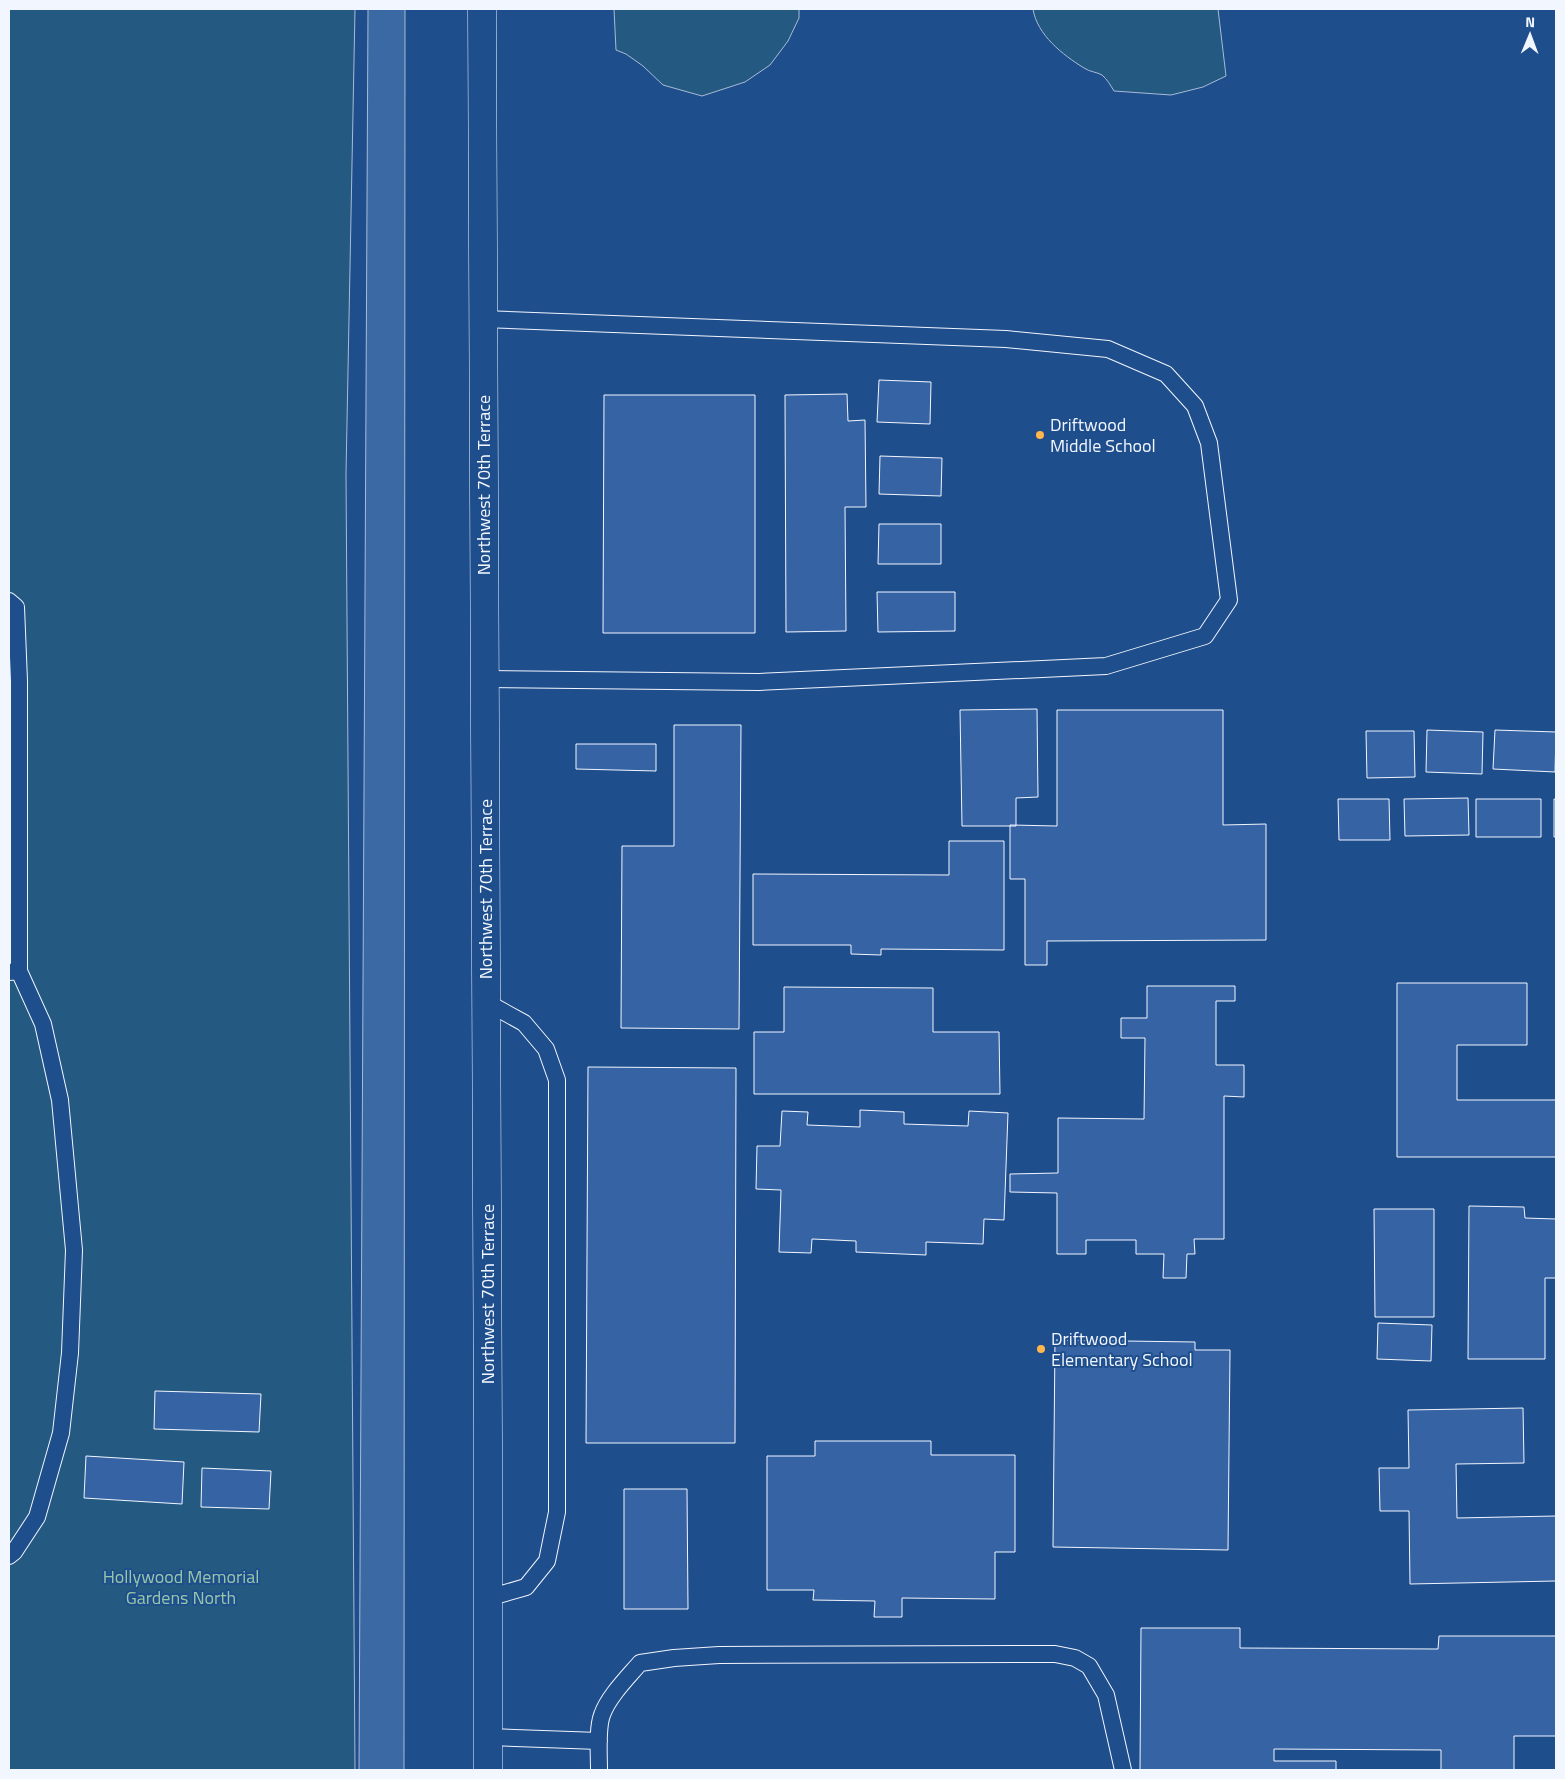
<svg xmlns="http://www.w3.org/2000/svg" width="1565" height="1779" viewBox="0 0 1565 1779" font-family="'Titillium Web',sans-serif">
	<rect width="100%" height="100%" fill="#1f4e8c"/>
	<path fill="#245a82" stroke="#a8bbd7" d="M9 9H355L346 474 355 1770H9Z
		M614 9H799V18L788 41 770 65 745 82 702 96 663 85 643 66 626 54 616 50Z
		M1033 9H1218L1226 76 1203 87 1171 95 1114 91C1111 86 1107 79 1102 75 1097 72 1090 72 1084 68 1063 55 1037 35 1033 9Z"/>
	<path fill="#3b69a3" stroke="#a8bbd7" d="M368 9H405L404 1770H359Z"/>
	<path fill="#3563a3" stroke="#f2f6ff" d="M879 380 931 382 930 424 877 422Z
		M847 394 848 421 865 420 866 507H845L846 631 786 632 785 395Z
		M604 395H755V633H603Z
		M880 456 942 458 941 496 879 494Z
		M879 524H941V564H878Z
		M877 592H955V631L878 632Z
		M1037 709 1038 797 1016 798V826H962L960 710Z
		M1057 710H1223V825L1266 824V940L1047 941V965H1025V879H1010V825L1057 826Z
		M674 725H741L739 1029 621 1028 622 846H674Z
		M1427 730 1483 732 1482 774 1426 772Z
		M1495 730 1556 732 1555 772 1493 769Z
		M1366 731H1414L1415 777 1367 778Z
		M576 744H656V771L576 769Z
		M1468 798 1469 835 1405 836 1404 799Z
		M1338 799H1389L1390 840H1339Z
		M1476 799H1541V837H1476Z
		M1554 799H1556V837H1554Z
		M949 841H1004V950L881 949V955L851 954V945H753V874L949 875Z
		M1397 983H1527V1045H1457V1100H1556V1157H1397Z
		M1147 986H1235V1001H1216V1065H1244V1097L1224 1096V1239H1194L1195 1254H1187L1186 1278H1163L1164 1254H1136V1240H1086V1254H1057V1193L1010 1192V1174L1058 1173V1118L1144 1119 1145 1038H1121V1018H1147Z
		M784 987 933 988V1032H999L1000 1094H754V1032H784Z
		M588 1067 736 1068 735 1443H586Z
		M860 1110 904 1112V1124L968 1126 969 1111 1008 1113 1004 1220 984 1219 983 1244 926 1242V1255L856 1252V1241L812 1239 811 1253 779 1252 781 1190 756 1189 757 1146H780L782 1111 808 1112 807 1125 860 1127Z
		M1469 1206 1524 1207 1525 1218 1556 1219V1278H1545V1359H1468Z
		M1374 1209H1434V1317H1375Z
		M1378 1323 1432 1325 1431 1361 1377 1359Z
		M1055 1340 1195 1342V1350H1230L1228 1550 1053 1547Z
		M155 1391 261 1394 259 1432 154 1429Z
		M1523 1408 1524 1463 1456 1464 1457 1518 1556 1516V1581L1410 1584 1409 1511H1380L1379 1468H1409L1408 1410Z
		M815 1441H931V1455H1015V1552H995V1599L902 1598V1617H874L875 1601 813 1600 814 1590H767V1456H815Z
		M86 1456 184 1462 182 1504 84 1498Z
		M202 1468 271 1471 269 1509 201 1507Z
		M624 1489H687L688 1609H624Z
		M1141 1628H1240V1648L1438 1649 1439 1636H1556V1736H1514V1770H1441V1750L1274 1749V1761H1336V1770H1140Z"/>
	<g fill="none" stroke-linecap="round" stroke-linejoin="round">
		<defs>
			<path id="lane" d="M483 319 1006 339 1108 349 1166 374 1195 406 1209 443 1229 600 1205 636 1106 666 759 682 485 679
				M9 601 16 607 19 681V971
				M9 972 19 971 43 1024 60 1100 74 1250 70 1353 61 1433 37 1517 14 1552 9 1556
				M486 1002 524 1023 546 1049 557 1080V1512L547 1561 526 1587 488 1598
				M488 1737 599 1741
				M599 1770C599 1755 597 1728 602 1715 608 1697 628 1677 640 1663L674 1658 719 1655 1055 1654 1075 1658 1089 1666 1106 1695 1123 1770"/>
			<path id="street" d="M482 9 488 1440V1770"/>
		</defs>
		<use href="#lane" stroke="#f2f6ff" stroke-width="18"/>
		<use href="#street" stroke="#f2f6ff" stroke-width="29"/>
		<use href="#lane" stroke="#1f4e8c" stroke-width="16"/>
		<use href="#street" stroke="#1f4e8c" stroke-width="28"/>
	</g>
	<g fill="#ffb74d" stroke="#1f4e8c" stroke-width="2">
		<circle cx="1040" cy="435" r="5"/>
		<circle cx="1041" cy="1349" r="5"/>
	</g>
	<g text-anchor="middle" stroke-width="4" stroke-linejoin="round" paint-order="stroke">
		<g font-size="18" fill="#f2f6ff" stroke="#1f4e8c" text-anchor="start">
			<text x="1050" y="431">Driftwood<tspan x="1050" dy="21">Middle School</tspan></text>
			<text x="1051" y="1345">Driftwood<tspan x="1051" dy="21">Elementary School</tspan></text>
		</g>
		<g font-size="18" fill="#f2f6ff" stroke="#1f4e8c">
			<text transform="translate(484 485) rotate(-90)" y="6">Northwest 70th Terrace</text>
			<text transform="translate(486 889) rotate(-90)" y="6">Northwest 70th Terrace</text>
			<text transform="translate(488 1294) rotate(-90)" y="6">Northwest 70th Terrace</text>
		</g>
		<g font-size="18" fill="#97c8a6" stroke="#1f4e8c">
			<text x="181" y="1583">Hollywood Memorial<tspan x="181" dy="21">Gardens North</tspan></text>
		</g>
	</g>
	<rect width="1565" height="1779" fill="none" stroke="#f2f6ff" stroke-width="20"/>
	<g transform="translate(1530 35) rotate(1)" stroke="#1f4e8c" stroke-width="4" paint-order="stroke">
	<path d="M0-4L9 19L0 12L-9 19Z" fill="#f2f6ff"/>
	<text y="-8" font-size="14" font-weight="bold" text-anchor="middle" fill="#f2f6ff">N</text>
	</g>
</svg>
